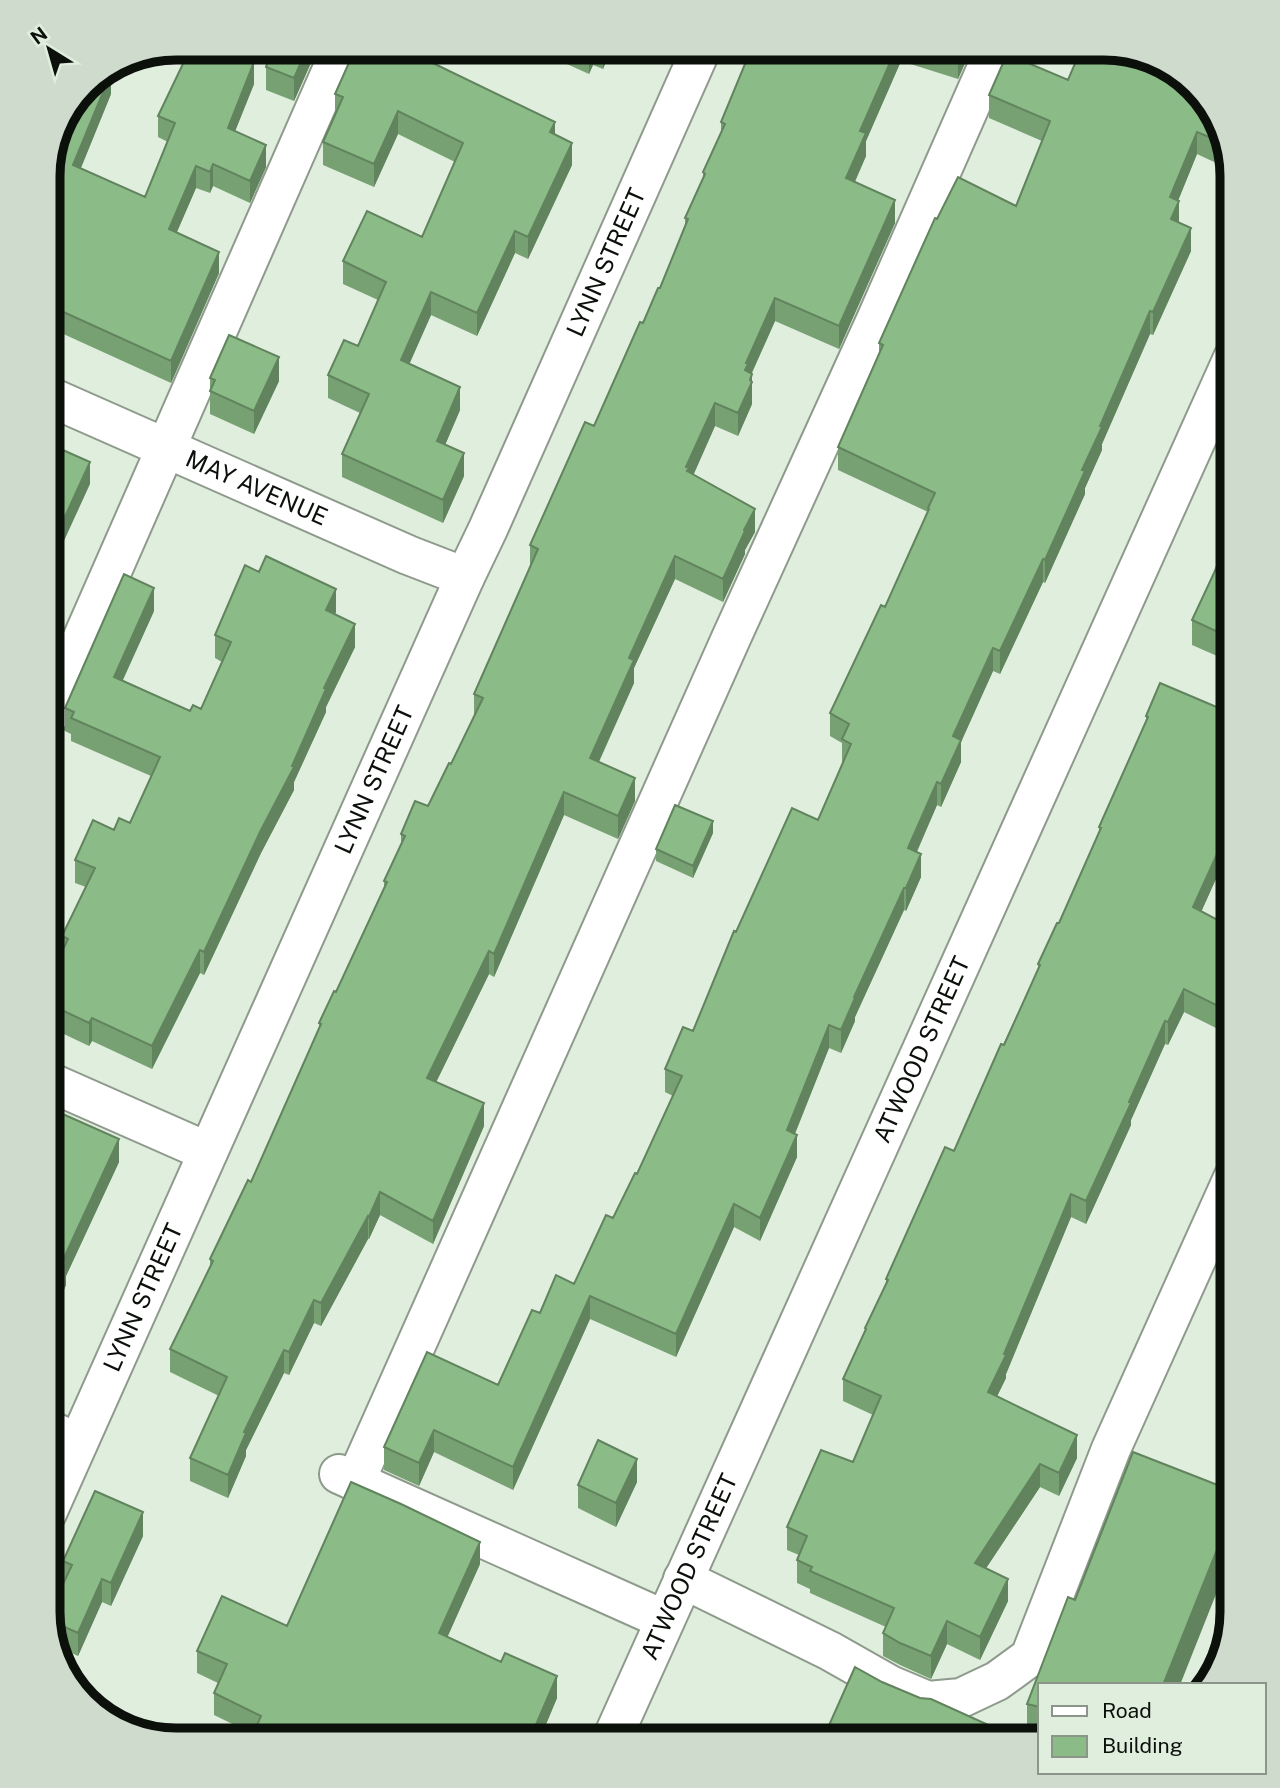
<svg xmlns="http://www.w3.org/2000/svg" width="1280" height="1788" viewBox="0 0 1280 1788" font-family="'Public Sans',sans-serif">
	<rect width="100%" height="100%" fill="#e0eede"/>
	<g fill="none" stroke-linecap="round" stroke-linejoin="round">
		<defs>
			<g id="minor">
				<path id="s1" d="M48 396 408 555 465 577"/>
				<path d="M47 719 342 47"/>
				<path d="M47 1081 208 1152"/>
				<path d="M47 1429 78 1443"/>
				<path d="M339 1474 665 1620"/>
				<path d="M355 1482 732 636 875 322 996 47"/>
				<path id="s2" d="M47 1513 465 577 488 529 702 47"/>
				<path d="M683 1579 830 1651 890 1685 928 1701 961 1698 997 1681 1030 1657 1111 1449 1233 1178"/>
				<path id="s3" d="M611 1741 1233 358"/>
			</g>
		</defs>
		<use href="#minor" stroke="#8e9b8c" stroke-width="42"/>
		<use href="#minor" stroke="#fff" stroke-width="38"/>
	</g>
	<path fill="#78a173" d="M318 47 294 101 266 90V67Z
		M529 47H612L603 69 593 65 589 74Z
		M752 47H972L958 79 901 61 866 141V156L855 182 895 223 839 349 775 321 752 373V404L738 436 715 426 693 475 755 532 745 550V554L723 602 675 579 634 668V683L599 762 635 801 618 839 564 815 494 977 489 974 436 1082 484 1126 433 1244 380 1215 369 1239H368L321 1326 314 1323 289 1375 284 1373 246 1450V1456L228 1498 190 1481V1458L219 1396 170 1372V1349L210 1266V1259L251 1182 319 1029V1023L336 992 384 888V881L401 845V834L428 806 451 764 474 716V694L530 567V545L594 426 660 288 685 226V218L703 179V172L721 134V122Z
		M1112 51 1215 111 1214 162 1197 154 1178 201 1179 223 1191 251 1153 335 1150 334 1102 444V450L1085 488V494L1045 583 1043 582 1000 674 993 671 961 742V762L941 807 937 805 917 852 921 877 906 911 904 910 855 1017V1021L841 1053 829 1048 795 1134 797 1157 760 1241 734 1227 676 1357 590 1319 513 1490 434 1452 419 1486 384 1470V1447L498 1385 540 1313 574 1284 613 1218 637 1174 673 1096 665 1092V1069L693 1031 736 932 818 820 843 763 842 762V743L830 736V713L885 607 928 512 838 470V447L879 354V343L937 219 1016 206 1042 141 989 118V95L1068 80Z
		M419 56 555 134 572 165 528 259 515 253 477 336 431 315 409 364 460 410 445 445 464 476 443 523 342 477V454L360 413 328 398V375L358 346 378 300 343 284V261L422 237 455 162 398 134 374 187 323 165V142L335 116V94Z
		M254 84 235 131 266 167 250 203 213 186 210 193 196 188 177 232 219 273 171 383 48 327V167L111 94 81 168 145 197 168 142 158 137V116Z
		M210 378 279 381 254 434 210 414Z
		M1233 528V663L1192 645V620L1214 573Z
		M154 611 123 680 190 711 201 709 222 662 215 658V635L336 612 335 614 355 647 326 707V712L294 782V790L261 853 204 975 200 973 152 1069 92 1041 89 1046 47 1026V984L62 952V936L86 887 75 883V860L114 830 130 823 151 776 71 741V734L65 731V708Z
		M1233 714V841L1201 912 1233 928V1021L1226 1033 1184 1012 1168 1045 1165 1044 1131 1120V1125L1086 1224 1071 1217 1006 1374V1378L997 1396 1077 1458 1059 1496 1040 1487 986 1568 1008 1601 980 1660 947 1644 931 1679 900 1665 883 1656V1633L886 1627 810 1593V1589L797 1583V1560L799 1555 787 1550V1527L853 1462 873 1415 843 1401V1379L865 1332V1328L886 1283V1279L954 1151 1038 969V964L1059 923 1099 832V827L1146 722V716Z
		M713 833 693 878 656 861V849Z
		M47 1107 119 1162 66 1276V1285L51 1320 49 1319 47 1324Z
		M637 1482 616 1527 578 1508V1485Z
		M1233 1491V1542L1224 1565V1574L1040 1685V1741H1027V1704L1075 1600Z
		M143 1536 111 1606 102 1602 78 1656 56 1646 48 1616 63 1584V1561Z
		M480 1564 447 1637 557 1698 539 1741H257V1736L214 1715V1693L218 1683 197 1673V1651L287 1626Z"/>
	<path fill="#61835e" d="M308 47H318L294 101V78Z
		M413 47H423L410 75V52Z
		M590 47H593V65L589 74V50Z
		M603 47H612L603 69Z
		M897 47H901V61L866 141V156L846 201V178L860 131Z
		M962 47H972L958 79V56Z
		M254 62V84L228 149V128Z
		M111 73V94L73 187V165Z
		M398 111V134L374 187V164Z
		M555 122V145L550 132Z
		M1219 126 1223 140 1214 162V139Z
		M1197 132V154L1170 220V197Z
		M572 143V165L528 259V237Z
		M266 145V167L250 203V181Z
		M213 164V186L210 193V172Z
		M196 166V188L169 250V229Z
		M895 200V223L839 349V326Z
		M1179 201V224L1171 219Z
		M1191 228V251L1153 335V312Z
		M515 231V253L477 336V313Z
		M219 252V273L171 383V361Z
		M431 292V315L401 383V360Z
		M775 298V321L748 381 745 393 746 363Z
		M1150 311V334L1102 444V450L1085 488V494L1045 583V560L1100 426Z
		M279 357V381L254 434V411Z
		M752 374V404L738 436V413Z
		M460 387V410L437 464V441Z
		M715 403V426L689 485 686 467Z
		M464 453V476L443 523V500Z
		M90 462V484L47 578V556Z
		M755 509V532L745 550V554L723 602V579L744 530Z
		M675 556V579L634 668V683L590 781V758L629 658Z
		M1043 559V582L1000 674V651Z
		M154 588V611L114 699V677Z
		M336 589V612L326 633V610Z
		M355 624V647L326 707V712L294 782V790L261 853 204 975V952L292 766 324 688Z
		M48 640V662L47 664V642Z
		M993 648V671L961 742V762L941 807V784L953 736Z
		M635 778V801L618 839V816Z
		M937 782V805L908 871V848Z
		M564 792V815L494 977V954Z
		M1233 819V841L1193 930V907Z
		M713 821V833L693 878V866Z
		M921 854V877L906 911V888Z
		M904 888V910L855 1017V1021L841 1053V1030L854 997Z
		M200 950V973L152 1069V1046Z
		M489 951V974L427 1101V1078Z
		M1184 989V1012L1168 1045V1022Z
		M1233 998V1021L1226 1033V1010Z
		M92 1018V1041L89 1046V1023Z
		M1165 1021V1044L1131 1120V1125L1086 1224V1201Z
		M829 1025V1048L787 1153V1130Z
		M484 1103V1126L433 1244V1221Z
		M797 1135V1157L760 1241V1218Z
		M119 1139V1162L66 1276V1285L51 1320V1296L63 1260Z
		M380 1192V1215L369 1239V1217Z
		M1071 1194V1217L1006 1374V1378L988 1415V1392Z
		M734 1204V1227L676 1357V1334Z
		M368 1216V1239L321 1326V1303Z
		M49 1296V1319L47 1324V1300Z
		M590 1296V1319L513 1490V1467Z
		M314 1300V1323L289 1375V1352Z
		M284 1350V1373L246 1450V1456L228 1498V1475L244 1432Z
		M434 1430V1452L419 1486V1463Z
		M1077 1435V1458L1059 1496V1473Z
		M637 1459V1482L616 1527V1503Z
		M1040 1464V1487L975 1585V1563Z
		M1233 1499V1542L1224 1565V1574L1180 1685H1163Z
		M143 1512V1536L111 1606V1583Z
		M480 1542V1564L439 1656V1633Z
		M102 1579V1602L78 1656V1633Z
		M1008 1579V1601L980 1660V1637Z
		M947 1621V1644L931 1679V1656Z
		M557 1676V1698L539 1741H529Z
		M995 1728V1741H989Z"/>
	<path fill="#8bbb86" stroke="#61835e" stroke-width="2" d="M191 47H222L254 62 228 128 266 145 250 181 213 164 210 172 196 166 169 229 219 252 171 361 48 305V167L60 119 91 79 110 72 111 73 73 165 145 197 175 123 158 116Z
		M273 47H308L294 78 266 67Z
		M356 47H413L410 52 555 122 550 132 572 143 528 237 515 231 477 313 431 292 401 360 460 387 437 441 464 453 443 500 342 454 369 394 328 375 344 340 358 346 386 282 343 261 367 211 422 237 463 143 398 111 374 164 323 142 343 97 335 94Z
		M752 47H897L860 131 866 133 846 178 895 200 839 326 775 298 746 363 748 364 745 370 752 374 750 380 752 382 738 413 715 403 686 467 689 468 687 471 755 509 744 530 745 531 723 579 675 556 629 658 634 660 590 758 635 778 618 816 564 792 494 954 489 951 427 1078 484 1103 433 1221 380 1192 369 1217 368 1216 321 1303 314 1300 289 1352 284 1350 244 1432 246 1433 228 1475 190 1458 227 1377 170 1349 213 1261 210 1259 248 1180 251 1182 321 1024 319 1023 334 991 336 992 387 882 384 881 405 836 401 834 415 801 428 806 449 763 451 764 483 698 474 694 538 549 530 545 585 422 594 426 640 322 643 323 658 288H660L688 219 685 218 705 174 703 172 725 124 721 122Z
		M932 47H962L958 56Z
		M1082 47H1105L1112 51 1113 48 1169 65 1215 111 1219 126 1214 139 1197 132 1170 197 1179 201 1171 219 1191 228 1153 312 1150 311 1100 426 1102 427 1082 470 1085 471 1045 560 1043 559 1000 651 993 648 953 736 961 740 941 784 937 782 908 848 921 854 906 888H904L854 997 855 998 841 1030 829 1025 787 1130 797 1135 760 1218 734 1204 676 1334 590 1296 513 1467 434 1430 419 1463 384 1447 427 1352 498 1385 532 1310 540 1313 556 1275 574 1284 606 1215 613 1218 635 1173 637 1174 682 1076 665 1069 683 1027 693 1031 734 931 736 932 792 808 818 820 851 744 842 739 849 724 830 713 881 605 885 607 929 509 928 508 935 493 838 447 883 345 879 343 935 218 937 219 958 177 1016 206 1050 121 989 95 1007 54 1068 80Z
		M229 335 279 357 254 411 210 391 215 380 210 378Z
		M47 443 90 462 47 556Z
		M1233 528V639L1192 620 1214 573Z
		M266 556 336 589 326 610 355 624 324 688 326 689 292 766 294 767 261 830 204 952 200 950 152 1046 92 1018 89 1023 47 1003V984L68 939 62 936 95 868 75 860 93 820 114 830 119 818 130 823 160 757 71 718 74 712 65 708 124 574 154 588 114 677 190 711 193 705 201 709 231 642 215 635 245 565 259 572Z
		M1160 683 1233 714V819L1193 907 1233 928V998L1226 1010 1184 989 1168 1022 1165 1021 1129 1102 1131 1103 1086 1201 1071 1194 1004 1354 1006 1355 988 1392 1077 1435 1059 1473 1040 1464 975 1563 1008 1579 980 1637 947 1621 931 1656 900 1643 883 1633 894 1608 810 1571 812 1567 797 1560 807 1536 787 1527 821 1450 853 1462 881 1396 843 1379 866 1329 865 1328 888 1280 886 1279 945 1147 954 1151 1001 1044 1004 1045 1040 965 1038 964 1057 923H1059L1101 828 1099 827 1148 717 1146 716Z
		M675 805 713 821 693 866 656 849Z
		M47 1107 119 1139 63 1260 66 1262 51 1296H49L47 1300Z
		M598 1440 637 1459 616 1503 578 1485Z
		M1133 1452 1233 1491V1499L1221 1531 1224 1532 1163 1685H1040V1707L1027 1704 1068 1597 1075 1600Z
		M351 1482 401 1504 480 1542 439 1633 501 1662 505 1653 557 1676 529 1741H313L292 1731 288 1739 257 1725 261 1716 214 1693 227 1664 197 1651 222 1596 287 1626Z
		M95 1491 143 1512 111 1583 102 1579 78 1633 49 1620 48 1616 72 1565 63 1561Z
		M855 1667 882 1682 920 1698 931 1699 995 1728 989 1741H822Z"/>
	<g text-anchor="middle" stroke-width="7" stroke-linejoin="round" paint-order="stroke">
		<g font-size="24" fill="#0c100b" stroke="#e0eede">
			<text dy="8" stroke="none"><textPath href="#s2" startOffset="1370">LYNN STREET</textPath></text>
			<text dy="8" stroke="none"><textPath href="#s1" startOffset="228">MAY AVENUE</textPath></text>
			<text dy="8" stroke="none"><textPath href="#s2" startOffset="803">LYNN STREET</textPath></text>
			<text dy="8" stroke="none"><textPath href="#s3" startOffset="758">ATWOOD STREET</textPath></text>
			<text dy="8" stroke="none"><textPath href="#s2" startOffset="236">LYNN STREET</textPath></text>
			<text dy="8" stroke="none"><textPath href="#s3" startOffset="191">ATWOOD STREET</textPath></text>
		</g>
	</g>
	<path d="M0 0H1280V1788H0ZM176 60H1104A116 116 0 0 1 1220 176V1612A116 116 0 0 1 1104 1728H176A116 116 0 0 1 60 1612V176A116 116 0 0 1 176 60Z" fill="#cfdccd" fill-rule="evenodd"/>
	<path fill="none" stroke="#0c100b" stroke-width="9" d="M176 60H1104A116 116 0 0 1 1220 176V1612A116 116 0 0 1 1104 1728H176A116 116 0 0 1 60 1612V176A116 116 0 0 1 176 60Z"/>
	<rect x="1038" y="1683" width="228" height="91" fill="#e0eede" stroke="#8b958a" stroke-width="2"/>
	<rect x="1052" y="1706" width="35" height="10" fill="#ffffff" stroke="#8b958a" stroke-width="2"/>
	<text x="1102" y="1718" font-size="21" fill="#0c100b">Road</text>
	<rect x="1052" y="1736" width="35" height="21" fill="#8bbb86" stroke="#8b958a" stroke-width="2"/>
	<text x="1102" y="1753" font-size="21" fill="#0c100b">Building</text>
	<g transform="translate(49 49) rotate(323)" stroke="#e0eede" stroke-width="5" paint-order="stroke">
	<path d="M0-5L12 26L0 18L-12 26Z" fill="#0c100b"/>
	<text y="-10" font-size="19" font-weight="bold" text-anchor="middle" fill="#0c100b">N</text>
	</g>
</svg>
